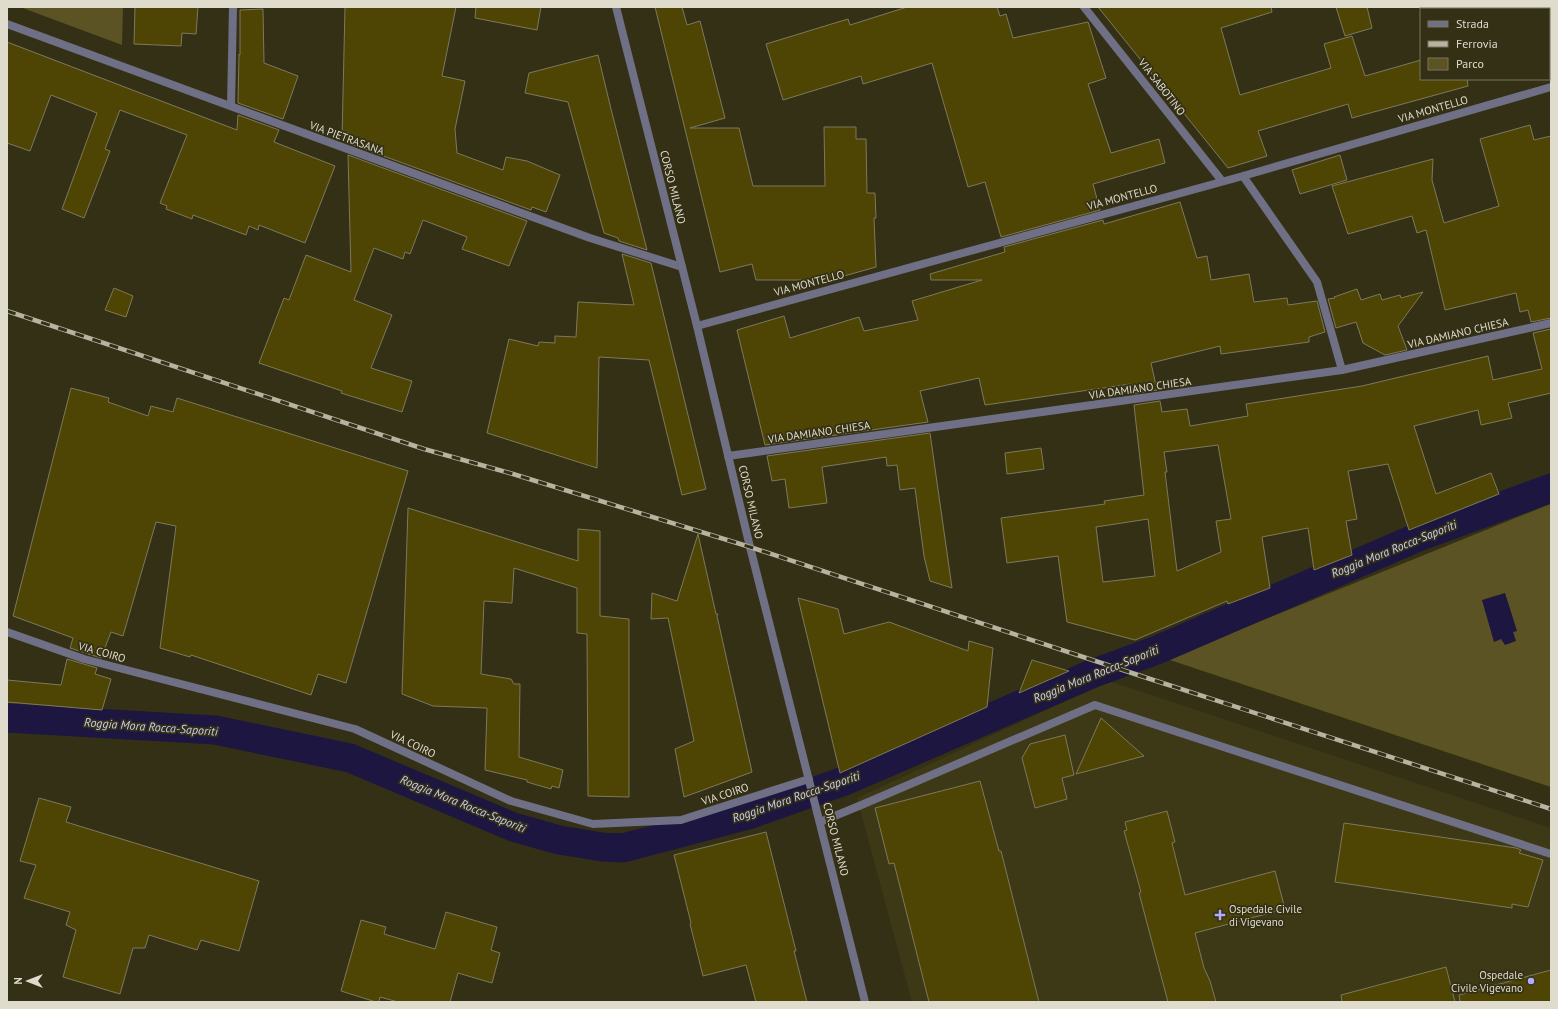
<svg xmlns="http://www.w3.org/2000/svg" width="1558" height="1009" viewBox="0 0 1558 1009" font-family="'PT Sans',sans-serif">
	<rect width="100%" height="100%" fill="#343016"/>
	<path fill="#3d3815" d="M1109 681 1551 828V1002H912L857 798Z"/>
	<path fill="#5b5324" d="M20 7H123L122 45Z
		M1551 504V787L1167 659 1543 507Z"/>
	<path fill="#1c1640" d="M1505 593 1517 631 1513 632 1516 641 1505 645 1501 639 1494 642 1482 600Z"/>
	<g fill="none" stroke-linecap="round" stroke-linejoin="round">
		<path stroke="#1c1640" stroke-width="29" d="M7 718 215 730 350 758 513 827 559 840 602 847 623 848 748 815 847 780 1094 673 1157 650 1416 538 1551 488"/>
	</g>
	<path fill="#4e4505" stroke="#7d795c" fill-rule="evenodd" d="M135 7H198L196 34 182 33 181 46 134 44Z
		M345 7H456L442 76 465 81 455 129 457 153 503 170 506 157 527 161 560 175 546 212 532 207 531 210 348 143V132L345 140 342 139Z
		M476 7H541L537 30 475 18Z
		M655 7H682L687 25 700 21 725 118 690 128H739L753 186H825L824 127H856V139H866L867 193H875L876 218H874L876 267 830 280H756L752 264 720 272Z
		M907 7H997L1000 16 1006 14 1013 38 1088 22 1106 78 1088 84 1111 153 1159 139 1165 163 1093 184 1100 210 1001 237 985 182 968 187 932 63 863 84 861 76 783 100 766 44 848 19 850 25Z
		M1098 7H1271L1272 12 1221 28 1240 95 1331 68 1324 44 1352 36 1365 76 1421 60V79H1467L1468 86 1352 118 1348 104 1258 131 1267 156 1228 168Z
		M1336 7H1367L1372 28 1345 36Z
		M263 9 264 63 298 76 283 119 238 103 239 54 240 55V10Z
		M7 42 237 130 238 115 279 130 274 142 335 166 305 243 259 225 258 230 249 226 246 235 193 215 192 219 166 209 167 206 160 203 187 135 120 110 105 149 110 151 84 218 62 209 97 113 51 95 30 151 7 143Z
		M598 55 611 109 647 250 619 241 618 238 604 233 568 102 525 93 529 73Z
		M1530 125 1534 140 1551 136V318L1531 322 1528 310 1520 312 1516 293 1445 310 1426 230 1417 233 1412 216 1348 234 1332 186 1433 159 1432 180 1444 223 1499 206 1480 139Z
		M348 155 527 221 509 266 462 249 467 237 423 220 410 254 405 252 403 259 374 248 354 300 392 315 371 368 412 381 402 412 341 393 342 391 259 363 284 298 289 300 306 255 351 272Z
		M1340 155 1347 180 1300 194 1292 170Z
		M1180 202 1197 258 1207 256 1211 280 1249 274 1254 302 1287 298 1288 305 1317 301 1325 332 1309 337V342L1221 354 1220 346 1151 363 1157 390 1132 394 1131 384 985 405 979 378 920 391 928 422 765 445 737 330 784 316 790 338 859 317 864 331 918 320 912 301 982 280H931L930 274 1005 252 1004 247 1103 220 1104 224Z
		M622 254 651 263 706 489 682 495 649 360 599 357 597 468 487 433 509 339 538 346 539 342 555 343V336L576 337 578 302 634 305Z
		M114 288 133 296 126 317 105 310Z
		M1357 289 1361 300 1380 294 1382 300 1400 295 1401 298 1423 292 1398 326 1407 350 1385 355 1363 343 1356 322 1336 328 1328 299 1335 298 1334 297Z
		M1551 329V393L1508 403 1512 418 1481 425 1478 410 1414 426 1436 494 1491 473 1499 494 1409 530 1388 464 1348 471 1357 519 1346 521 1352 555 1314 570 1308 528 1262 537 1270 588 1228 604 1227 601 1135 640 1067 622 1058 556 1007 563 1001 518 1105 504 1104 501 1144 495 1134 405 1160 401 1162 412 1187 409 1190 426 1248 416 1246 404 1362 386 1488 356 1493 380 1542 369 1533 333ZM1218 445 1231 519 1216 521 1221 552 1177 571 1165 472H1167L1164 452ZM1148 519 1155 576 1103 582 1096 527Z
		M71 388 109 398 108 402 148 416 151 406 173 412 177 398 408 471 346 683 318 674 311 695 191 655 190 657 160 648 176 526 156 522 123 636 111 632 101 658 70 648 73 638 13 616Z
		M930 433 952 588 930 581 924 556 915 488 900 490 897 465 887 466 886 457 822 467 827 503 789 508 785 479 772 481 767 456Z
		M1041 448 1044 469 1007 474 1005 453Z
		M408 508 578 561V529L600 531V616L629 619V797L588 796 587 634 577 633V588L514 568 512 603 484 601 481 674 511 679 514 684H520L519 757 563 770 559 788 552 786 551 789 527 782V780L485 770 487 708 433 706 402 694Z
		M698 534 716 614H718L717 616 752 772 684 797 675 749 694 741 668 618 651 619 652 593 677 601Z
		M798 598 838 609 844 634 889 622 968 651 969 641 993 648 987 707 840 773Z
		M67 659 97 668 95 674 111 679 102 710 7 702V680L61 685Z
		M1032 660 1069 671 1019 693Z
		M1101 718 1144 756 1076 774Z
		M1065 735 1074 775 1062 778 1067 799 1035 808 1022 758 1030 744Z
		M980 781 999 851H1001L1039 1002H929L894 863 889 864 875 808Z
		M39 798 71 807 66 822 259 881 239 951 201 940 197 950 149 935 145 948H133L120 994 63 977 76 930 66 925 70 912 24 898 36 865 20 861Z
		M1167 811 1175 842 1172 843 1185 895 1275 871 1285 909 1195 933 1204 968 1210 981 1216 1002H1168L1139 893 1141 892 1124 831 1127 830 1125 822Z
		M1344 823 1516 848 1521 850 1519 853 1543 860 1528 907 1512 904V908L1335 882Z
		M766 832 796 951H794L807 1002H756L746 965 703 976 690 924 691 923 674 855Z
		M446 912 497 927 491 950 500 953 492 983 458 973 450 1002H398L380 997 379 1002H376L341 991 361 920 386 927 384 934 435 949Z
		M1446 967 1455 1002H1342L1341 995Z
		M1551 970V1002H1460L1459 995Z"/>
	<g fill="none" stroke-linecap="round" stroke-linejoin="round">
		<path stroke="#6f6f86" stroke-width="8" d="M820 822 859 806 1095 705 1551 854"/>
		<path stroke="#6f6f86" stroke-width="8" d="M1084 7 1222 181
			M1537 7 1538 9
			M7 24 590 238 682 267
			M1549 41 1551 47
			M231 106 233 7
			M1243 176 1317 282 1342 370
			M697 326 1243 176 1551 87
			M728 456 1342 370 1551 323
			M7 632 84 659 355 729 511 801 593 824 681 820 809 779"/>
		<path stroke="#6f6f86" stroke-width="8" d="M616 7 697 326 750 547 865 1002"/>
		<defs>
			<path id="rail" d="M7 311 424 449 513 474 750 547 1141 676 1551 809"/>
		</defs>
		<use href="#rail" stroke="#b6b3a1" stroke-width="4.5"/>
		<use href="#rail" stroke="#343016" stroke-width="3" stroke-dasharray="9" stroke-linecap="butt"/>
	</g>
	<g fill="#b1adfa" stroke="#343016" stroke-width="1.5">
		<path d="M1218 909h4v4h4v4h-4v4h-4v-4h-4v-4h4z"/>
		<circle cx="1531" cy="981" r="4"/>
	</g>
	<g text-anchor="middle" stroke-width="3.5" stroke-linejoin="round" paint-order="stroke">
		<g font-size="11" fill="#dfdccd" stroke="#343016">
			<text transform="translate(1162 87) rotate(52)" y="4">VIA SABOTINO</text>
			<text transform="translate(1433 109) rotate(-16)" y="4">VIA MONTELLO</text>
			<text transform="translate(347 138) rotate(20)" y="4">VIA PIETRASANA</text>
			<text transform="translate(673 187) rotate(76)" y="4">CORSO MILANO</text>
			<text transform="translate(1122 197) rotate(-15)" y="4">VIA MONTELLO</text>
			<text transform="translate(809 283) rotate(-15)" y="4">VIA MONTELLO</text>
			<text transform="translate(1458 333) rotate(-13)" y="4">VIA DAMIANO CHIESA</text>
			<text transform="translate(1140 388) rotate(-8)" y="4">VIA DAMIANO CHIESA</text>
			<text transform="translate(819 432) rotate(-8)" y="4">VIA DAMIANO CHIESA</text>
			<text transform="translate(751 502) rotate(77)" y="4">CORSO MILANO</text>
			<text transform="translate(102 652) rotate(16)" y="4">VIA COIRO</text>
			<text transform="translate(413 744) rotate(25)" y="4">VIA COIRO</text>
			<text transform="translate(725 794) rotate(-18)" y="4">VIA COIRO</text>
			<text transform="translate(836 839) rotate(76)" y="4">CORSO MILANO</text>
		</g>
		<g font-size="11" fill="#dfdccd" stroke="#343016" text-anchor="start">
			<text x="1229" y="913">Ospedale Civile<tspan x="1229" dy="13">di Vigevano</tspan></text>
			<text x="1523" y="979" text-anchor="end">Ospedale<tspan x="1523" dy="13">Civile Vigevano</tspan></text>
		</g>
		<g font-size="12" font-style="italic" fill="#cbcaf9" stroke="#343016">
			<text transform="translate(1394 549) rotate(-22)" y="4">Roggia Mora Rocca-Saporiti</text>
			<text transform="translate(1096 674) rotate(-22)" y="4">Roggia Mora Rocca-Saporiti</text>
			<text transform="translate(151 727) rotate(4)" y="4">Roggia Mora Rocca-Saporiti</text>
			<text transform="translate(796 797) rotate(-19)" y="4">Roggia Mora Rocca-Saporiti</text>
			<text transform="translate(463 804) rotate(22)" y="4">Roggia Mora Rocca-Saporiti</text>
		</g>
	</g>
	<rect width="1558" height="1009" fill="none" stroke="#dfdccd" stroke-width="16"/>
	<rect x="1420" y="8" width="130" height="72" fill="#343016" stroke="#78755f"/>
	<rect x="1428" y="21" width="20" height="6" fill="#6f6f86" stroke="#78755f"/>
	<text x="1456" y="28" font-size="12" fill="#dfdccd">Strada</text>
	<rect x="1428" y="41" width="20" height="6" fill="#b6b3a1" stroke="#78755f"/>
	<text x="1456" y="48" font-size="12" fill="#dfdccd">Ferrovia</text>
	<rect x="1428" y="58" width="20" height="12" fill="#5b5324" stroke="#78755f"/>
	<text x="1456" y="68" font-size="12" fill="#dfdccd">Parco</text>
	<g transform="translate(28 981) rotate(270)" stroke="#343016" stroke-width="3" paint-order="stroke">
	<path d="M0-3L7 15L0 10L-7 15Z" fill="#dfdccd"/>
	<text y="-6" font-size="11" font-weight="bold" text-anchor="middle" fill="#dfdccd">N</text>
	</g>
</svg>
